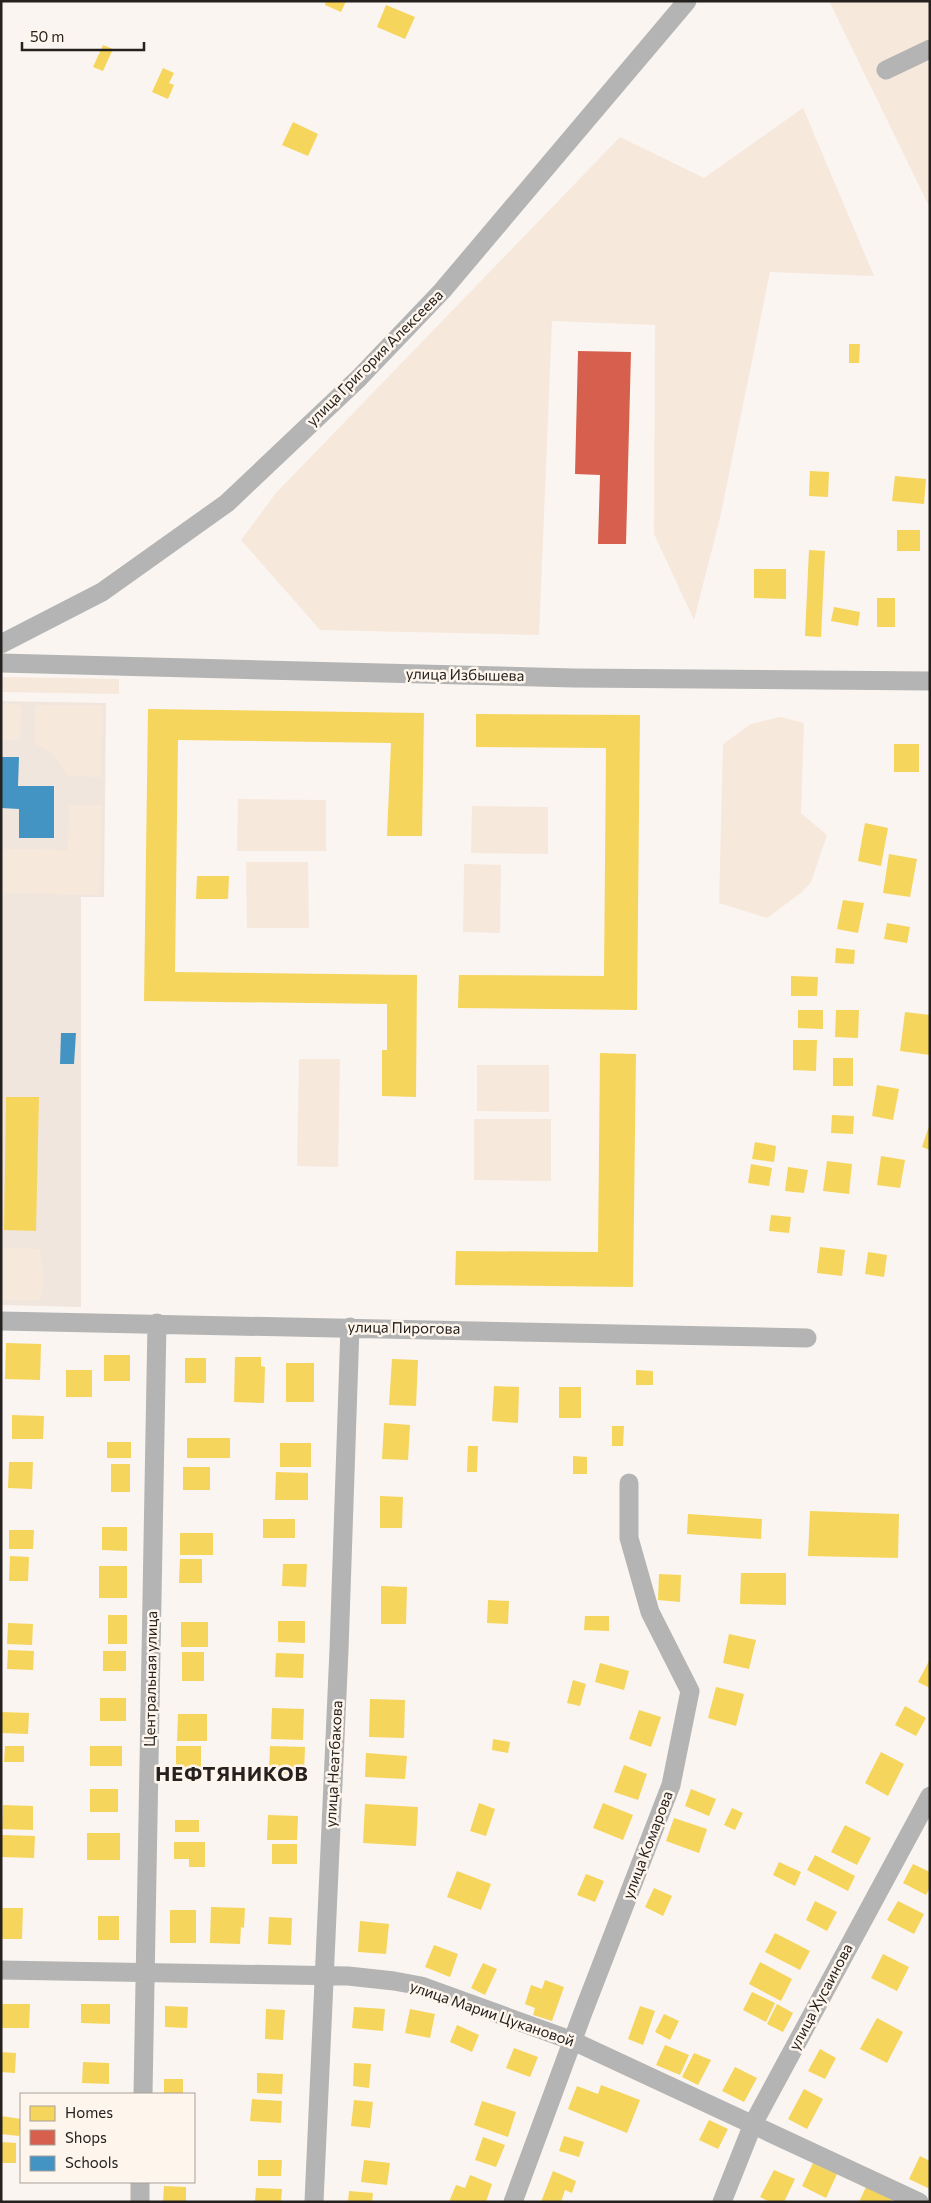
<svg xmlns="http://www.w3.org/2000/svg" width="931" height="2203" viewBox="0 0 931 2203" font-family="Commissioner,sans-serif">
	<rect width="100%" height="100%" fill="#faf5f1"/>
	<path fill="#f0e6dd" d="M1 701 106 703 104 897H81V1307L1 1305Z"/>
	<path fill="#f7e8dc" d="M829 1H930V208Z
		M803 108 874 276 770 272 720 518 694 620 654 534 655 325 552 321 539 635 320 630 241 540 276 493 620 137 704 178Z
		M1 677 119 679V694L1 692Z
		M1 704 21 705 20 740H1Z
		M35 705H103L101 777 67 776C58 758 53 751 34 744Z
		M780 717 804 723 801 813 827 835 811 882 802 892 767 918 719 903 723 744 751 724Z
		M238 799 326 800V851H237Z
		M69 805H102L100 895 1 893V849L68 850Z
		M472 806 548 807V854L471 853Z
		M246 862H308L309 928H247Z
		M464 864 501 865 500 933 463 932Z
		M299 1059H340L338 1167 297 1166Z
		M477 1065H549V1112L477 1111Z
		M474 1119H551V1181L474 1180Z
		M1 1247 40 1249 44 1280 40 1300H1Z"/>
	<path fill="#f6d55c" d="M326 1H346L341 12 325 5Z
		M386 5 415 17 405 39 377 27Z
		M103 45 113 49 103 71 93 67Z
		M163 68 174 73 169 83 174 85 168 99 152 92Z
		M293 122 318 134 308 156 282 145Z
		M849 344H860L859 363H849Z
		M810 471 829 472 828 497 809 496Z
		M895 476 926 479 924 504 892 501Z
		M897 530H920V551H897Z
		M809 550 825 551 821 637 805 636Z
		M754 569H786V599L754 598Z
		M877 598H895V627H877Z
		M834 607 860 612 858 626 831 621Z
		M148 709 424 713 422 836H387L391 743 178 740 175 972 417 975 416 1097 382 1096V1050H387V1004L144 1001Z
		M476 714 640 715 637 1010 458 1008 459 975 604 976 606 748 476 747Z
		M894 744H919V772H894Z
		M865 823 888 828 881 866 858 861Z
		M889 854 917 859 910 897 883 893Z
		M197 876H229L228 899H196Z
		M843 900 864 903 858 933 837 929Z
		M887 923 910 927 907 943 884 939Z
		M836 948 855 950 854 964 835 963Z
		M791 976 818 977 817 996H791Z
		M798 1010H823V1029L798 1028Z
		M836 1010H859L858 1038 835 1037Z
		M905 1012 930 1015V1055L900 1051Z
		M793 1040H817L816 1071 793 1070Z
		M600 1053 636 1054 633 1287 455 1285 456 1251 598 1252Z
		M833 1058H853V1086H833Z
		M877 1085 899 1089 893 1120 872 1116Z
		M6 1097H39L36 1231 4 1230Z
		M832 1115 854 1116 853 1134 831 1133Z
		M930 1123V1150L922 1147Z
		M755 1142 776 1146 774 1162 752 1159Z
		M881 1156 905 1160 900 1188 877 1185Z
		M827 1161 852 1164 849 1194 823 1191Z
		M751 1164 772 1168 769 1186 748 1183Z
		M788 1167 808 1170 804 1193 785 1191Z
		M771 1215 791 1217 789 1233 769 1231Z
		M820 1247 845 1250 842 1276 817 1273Z
		M868 1252 887 1255 884 1277 865 1274Z
		M6 1343 41 1344 40 1380 5 1379Z
		M104 1355H130V1381H104Z
		M235 1357H261V1366L265 1367 264 1403 234 1402Z
		M185 1358H206V1383H185Z
		M392 1359 418 1360 416 1406 389 1405Z
		M286 1363H314V1402H286Z
		M66 1370H92V1397H66Z
		M636 1370 653 1371V1385H636Z
		M494 1386 519 1387 518 1423 492 1421Z
		M559 1387H581V1418H559Z
		M12 1415 44 1416 43 1439H12Z
		M384 1423 410 1425 408 1460 382 1459Z
		M612 1426H624L623 1446H612Z
		M187 1438H230V1458H187Z
		M107 1442H131V1458H107Z
		M280 1443H311V1467H280Z
		M468 1446H478L477 1472H467Z
		M573 1456 587 1457V1474H573Z
		M9 1462H33L32 1489 8 1488Z
		M111 1464H130V1492H111Z
		M183 1467H210V1490H183Z
		M276 1472 308 1473V1500H275Z
		M380 1496 403 1497 402 1528H380Z
		M810 1511 899 1514 898 1558 808 1556Z
		M688 1514 762 1519 761 1539 687 1534Z
		M263 1519H295V1538H263Z
		M102 1527H127V1551L102 1550Z
		M9 1530H34L33 1549H9Z
		M180 1533H213V1555H180Z
		M10 1556 29 1557 28 1581H9Z
		M180 1559H202V1583H179Z
		M283 1564H307L306 1587 282 1586Z
		M99 1566H127V1598H99Z
		M741 1573H786V1605L740 1604Z
		M659 1574 681 1575 680 1602 658 1600Z
		M381 1586 407 1587 406 1624H381Z
		M488 1600 509 1601 508 1624 487 1623Z
		M108 1615H127V1644H108Z
		M585 1616H609V1631L584 1630Z
		M278 1621H305V1643L278 1642Z
		M181 1622H208V1647H181Z
		M8 1623 33 1624 32 1645 7 1644Z
		M729 1634 756 1640 749 1669 723 1663Z
		M8 1650 34 1651 33 1670 7 1669Z
		M103 1651H126V1671H103Z
		M182 1652H204V1681H182Z
		M276 1653 304 1654 303 1678 275 1677Z
		M930 1659V1688L918 1682Z
		M600 1663 629 1671 624 1690 595 1682Z
		M573 1680 586 1684 580 1706 567 1703Z
		M716 1687 744 1694 736 1726 708 1718Z
		M100 1698H126V1721H100Z
		M370 1699 405 1700 404 1738 369 1737Z
		M905 1706 926 1718 916 1736 895 1725Z
		M272 1708 304 1709 303 1740 271 1739Z
		M639 1710 661 1717 651 1747 629 1739Z
		M2 1712 29 1713 28 1734 2 1733Z
		M178 1714H207V1741H177Z
		M493 1739 510 1742 508 1753 492 1750Z
		M5 1746H24V1762H4Z
		M90 1746H122V1766H90Z
		M176 1746H201V1767H176Z
		M270 1746 305 1747 304 1774 269 1773Z
		M881 1752 904 1764 888 1796 865 1783Z
		M366 1753 407 1756 405 1779 365 1777Z
		M624 1765 647 1774 638 1800 614 1792Z
		M90 1789H118V1812H90Z
		M691 1789 716 1799 709 1816 685 1806Z
		M479 1803 495 1809 486 1836 470 1831Z
		M603 1803 633 1815 623 1840 593 1828Z
		M365 1804 418 1807 416 1846 363 1843Z
		M3 1805 33 1806V1830L2 1829Z
		M732 1808 743 1813 735 1830 724 1825Z
		M268 1815 298 1816 297 1840H267Z
		M674 1818 707 1829 699 1853 666 1841Z
		M175 1820H199V1832H175Z
		M845 1825 871 1838 857 1865 831 1852Z
		M87 1833H120V1860H87Z
		M2 1835 35 1836 34 1858 2 1857Z
		M174 1842H205V1867H189V1859H174Z
		M272 1844H297V1864H272Z
		M815 1855 855 1876 848 1891 807 1870Z
		M779 1862 801 1872 795 1886 773 1875Z
		M913 1864 930 1872V1887L926 1895 903 1883Z
		M457 1871 491 1884 481 1910 447 1897Z
		M586 1874 604 1881 595 1902 577 1895Z
		M654 1888 672 1896 663 1916 645 1907Z
		M815 1901 837 1912 827 1931 806 1920Z
		M898 1901 924 1914 914 1934 887 1920Z
		M211 1907 245 1908 244 1928 241 1927 240 1944 210 1943Z
		M2 1908H23L22 1939H1Z
		M170 1910H196V1943H170Z
		M98 1916H119V1940H98Z
		M269 1917 292 1918 291 1945 268 1944Z
		M360 1921 389 1924 386 1954 358 1952Z
		M775 1933 810 1951 800 1970 765 1952Z
		M434 1945 458 1954 450 1977 425 1967Z
		M883 1954 909 1967 897 1991 871 1978Z
		M760 1962 792 1979 781 2001 749 1984Z
		M483 1963 497 1969 485 1995 471 1988Z
		M545 1980 564 1987 552 2021 533 2015 535 2008 525 2004 531 1985 542 1989Z
		M752 1992 775 2003 766 2022 743 2010Z
		M1 2004H30L29 2028H1Z
		M81 2004H110V2024L81 2023Z
		M777 2004 793 2013 783 2032 767 2024Z
		M165 2006 188 2007 187 2028 165 2027Z
		M640 2006 655 2011 643 2045 628 2039Z
		M354 2007 385 2009 383 2031 352 2028Z
		M266 2009 285 2010 283 2040 265 2039Z
		M410 2009 435 2014 430 2038 405 2033Z
		M664 2014 679 2021 670 2040 655 2032Z
		M877 2018 903 2032 887 2063 860 2049Z
		M457 2025 479 2035 472 2052 450 2042Z
		M665 2045 689 2055 680 2075 656 2065Z
		M514 2048 538 2057 530 2077 506 2068Z
		M820 2049 836 2058 825 2079 808 2071Z
		M1 2052 16 2053 15 2073 1 2072Z
		M694 2053 711 2060 698 2085 682 2077Z
		M83 2062 109 2063V2084L82 2083Z
		M354 2063 371 2064 369 2088 353 2086Z
		M735 2067 757 2078 744 2102 722 2091Z
		M257 2073 283 2074 282 2094 257 2093Z
		M164 2079H183V2094L164 2093Z
		M601 2085 640 2100 627 2133 568 2109 577 2086 598 2094Z
		M804 2089 823 2099 807 2129 788 2119Z
		M252 2099 282 2101 281 2123 250 2121Z
		M354 2100 373 2102 370 2128 351 2126Z
		M482 2101 516 2112 508 2137 474 2125Z
		M1 2116 21 2119 19 2136 1 2134Z
		M709 2120 728 2129 718 2149 699 2140Z
		M564 2136 584 2142 579 2157 559 2151Z
		M483 2137 505 2145 496 2167 475 2160Z
		M1 2142 16 2143V2163H1Z
		M920 2156 930 2161V2189L909 2179Z
		M258 2160H282L281 2176H258Z
		M364 2160 390 2163 387 2185 361 2182Z
		M813 2163 837 2174 826 2198 802 2186Z
		M774 2170 795 2179 784 2202H770L760 2197Z
		M553 2171 576 2181 572 2193 565 2190 561 2202H541Z
		M470 2175 492 2184 486 2202H449L456 2185 465 2188Z
		M164 2186 186 2187V2202H163Z
		M866 2187 892 2199 891 2202H859Z
		M256 2188 282 2189 281 2202H255Z
		M349 2191 373 2193 372 2202H348Z"/>
	<path fill="#d6604d" d="M578 351 631 352 626 544H598L600 475 575 474Z"/>
	<path fill="#4393c3" d="M1 757H19L18 786H54V838H19V809L1 808Z
		M61 1033H76L74 1064H60Z"/>
	<g fill="none" stroke-linecap="round" stroke-linejoin="round">
		<path stroke="#b3b4b3" stroke-width="19" d="M886 70 930 49
			M1 644 102 592 227 503 359 378 442 291 687 1
			M1 663 573 678 930 681
			M1 1321 807 1338
			M1 1970 348 1976 394 1981 421 1986 573 2041 919 2202
			M143 2094 157 1323
			M140 2202V2182
			M314 2202 339 1650 350 1327
			M513 2202 582 2015 671 1785 690 1691 650 1612 629 1538V1483
			M722 2202 753 2124 930 1796"/>
	</g>
	<g text-anchor="middle" stroke-width="5" stroke-linejoin="round" paint-order="stroke">
		<g font-size="15" fill="#24211e" stroke="#fef5ed">
			<text transform="translate(375 358) rotate(-45)" y="5">улица Григория Алексеева</text>
			<text transform="translate(465 675) rotate(1)" y="5">улица Избышева</text>
			<text transform="translate(404 1328) rotate(1)" y="5">улица Пирогова</text>
			<text transform="translate(151 1679) rotate(-89)" y="5">Центральная улица</text>
			<text transform="translate(334 1764) rotate(-87)" y="5">улица Неатбакова</text>
			<text transform="translate(648 1845) rotate(-69)" y="5">улица Комарова</text>
			<text transform="translate(821 1997) rotate(-62)" y="5">улица Хусаинова</text>
			<text transform="translate(492 2014) rotate(19)" y="5">улица Марии Цукановой</text>
		</g>
		<g font-size="20" font-weight="bold" letter-spacing="1" fill="#24211e" stroke="#fef5ed">
			<text x="232" y="1781">НЕФТЯНИКОВ</text>
		</g>
	</g>
	<rect width="931" height="2203" fill="none" stroke="#24211e" stroke-width="5"/>
	<rect x="20" y="2093" width="175" height="90" fill="#fef5ed" stroke="#a7a09a"/>
	<rect x="30" y="2106" width="25" height="15" fill="#f6d55c" stroke="#a7a09a"/>
	<text x="65" y="2118" font-size="15" fill="#24211e">Homes</text>
	<rect x="30" y="2130" width="25" height="15" fill="#d6604d" stroke="#a7a09a"/>
	<text x="65" y="2143" font-size="15" fill="#24211e">Shops</text>
	<rect x="30" y="2156" width="25" height="15" fill="#4393c3" stroke="#a7a09a"/>
	<text x="65" y="2168" font-size="15" fill="#24211e">Schools</text>
	<path d="M22 42v8h122v-8" fill="none" stroke="#24211e" stroke-width="2.5"/>
	<text x="30" y="42" font-size="15" fill="#24211e" stroke="#fef5ed" stroke-width="4" paint-order="stroke">50 m</text>
</svg>
